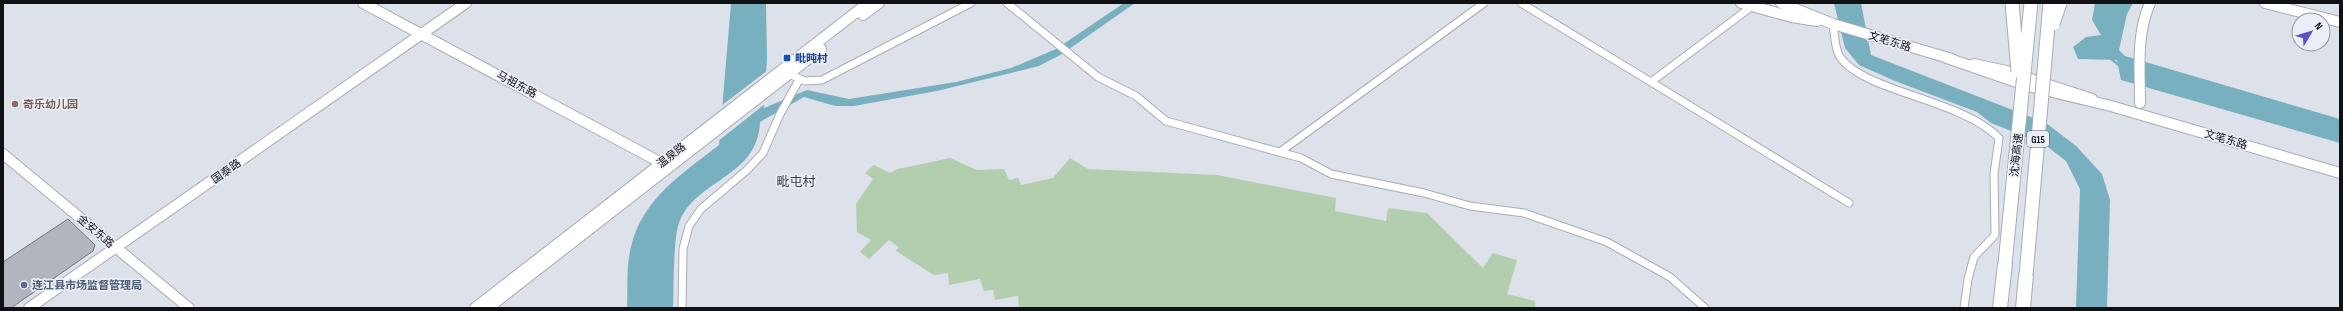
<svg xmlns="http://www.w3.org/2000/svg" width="2343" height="311" viewBox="0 0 2343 311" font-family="'Sofia Sans Condensed','Noto Sans SC',sans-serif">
	<rect width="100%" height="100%" fill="#dde1e9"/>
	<path fill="#b3ceaf" d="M950 158 977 170 1004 169 1009 180 1018 178 1021 185 1053 178 1070 158 1088 169 1217 175 1336 198 1335 211 1386 221 1388 208 1427 213 1483 268 1493 253 1517 260 1507 294 1535 301V308H1019L1018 296 995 300 993 290 984 291 980 279 949 285 948 273 934 275 896 251 899 247 889 240 869 259 860 252 871 240 857 232 856 204 873 179 865 173 874 165 890 173 898 169Z"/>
	<path fill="#79b0c0" d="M731 3H766L767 58 764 108 807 90 849 99 956 82 1011 68 1056 49 1124 3H1135L1062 54 1039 66 937 91 854 106H835L804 97 760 122C758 178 695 179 679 223 673 239 674 288 673 308H627C628 288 626 266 631 247 642 199 683 173 719 145Z
		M1834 3H1861L1871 55 2046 123 2076 146 2102 174 2110 200 2107 308H2076L2080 189 2066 161 2044 144 1991 123 1977 112 1895 81 1859 65 1845 48Z
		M2095 3H2133L2127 14 2119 50 2125 56 2340 119V143L2121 80 2117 60 2078 59 2073 47 2086 37 2101 35 2092 20Z"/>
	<path fill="#dde1e9" d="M768 70 765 104 717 142 721 106Z"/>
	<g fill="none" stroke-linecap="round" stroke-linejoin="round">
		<path stroke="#79b0c0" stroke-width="2.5" d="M2110 58 2120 66"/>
	</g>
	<path fill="#b2b5bd" stroke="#71747b" d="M68 219 95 245 93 251 11 308H3V262Z"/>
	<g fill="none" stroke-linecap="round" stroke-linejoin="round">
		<defs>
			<path id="street" d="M1007 3 1098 77 1136 96 1166 121 1301 158 1331 174 1424 193 1470 206 1524 213 1607 242 1670 277 1705 308
				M1521 3 1651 82
				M1751 7 1651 82 1849 203
				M1833 24C1835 35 1834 47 1840 57 1864 92 1961 99 1999 138L1994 174 1995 235 1974 257 1968 279 1964 308
				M789 74 805 81 822 80 971 3
				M1280 152 1484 3
				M682 308 683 249 689 226 701 209 747 170 763 153 780 114 799 80"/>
			<path id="secondary" d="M363 3 667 166
				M1741 3 1792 17 1817 21
				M1781 3 1833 24 1952 59
				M2265 3 2340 22
				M863 15 879 3
				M1947 58 2028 86 2111 106 2340 173
				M1974 64 2006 71 2092 99
				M2140 103C2140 70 2136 34 2150 3
				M3 154 189 308
				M29 308 466 3
				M475 308 868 3
				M488 308 821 49"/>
			<path id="highway" d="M2005 258 2010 260 2012 264 2007 308H1993L1998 264 2000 260Z
				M2026 269 2031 271 2033 275 2030 308H2016L2019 275 2021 271Z"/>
		</defs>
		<use href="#street" stroke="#a9acb4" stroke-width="9"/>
		<use href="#secondary" stroke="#a9acb4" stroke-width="12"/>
		<use href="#highway" stroke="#a9acb4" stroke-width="2"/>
		<use href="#street" stroke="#fff" stroke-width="7"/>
		<use href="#secondary" stroke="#fff" stroke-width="10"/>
		<use href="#highway" fill="#fff" fill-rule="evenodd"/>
		<defs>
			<path id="highway-bridge" d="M2012 3 2018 71
				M2053 24 2060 3
				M2005 264 2031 3
				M2026 275 2050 3"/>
		</defs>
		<use href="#highway-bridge" stroke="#a9acb4" stroke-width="15" stroke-linecap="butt"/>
		<use href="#highway-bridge" stroke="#fff" stroke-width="13"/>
	</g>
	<rect fill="#1a4fb4" stroke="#ebeef6" stroke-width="1.5" x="783" y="54" width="8" height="8" rx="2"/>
	<circle fill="#8d6e63" stroke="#ebeef6" stroke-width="1.5" cx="15" cy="104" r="4"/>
	<circle fill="#5c6f8a" stroke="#ebeef6" stroke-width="1.5" cx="24" cy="285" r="4"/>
	<g text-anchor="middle" stroke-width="3.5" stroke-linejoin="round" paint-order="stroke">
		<rect fill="#ebeef6" stroke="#525358" stroke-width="1" x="2027" y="131" width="22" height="16" rx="3"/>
		<g font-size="10" font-weight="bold" fill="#101114">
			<text x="2038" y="143">G15</text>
		</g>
		<g font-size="11" fill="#101114" stroke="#ebeef6">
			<text transform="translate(1890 41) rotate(17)" y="4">文笔东路</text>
			<text transform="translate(517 84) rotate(28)" y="4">马祖东路</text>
			<text transform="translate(2226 139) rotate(16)" y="4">文笔东路</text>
			<text transform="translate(671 155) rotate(-38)" y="4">温泉路</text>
			<text transform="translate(2016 155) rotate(-84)" y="4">沈海高速</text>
			<text transform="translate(226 171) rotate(-35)" y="4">国泰路</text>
			<text transform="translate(96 231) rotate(40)" y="4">金安东路</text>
		</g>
		<g font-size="11" font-weight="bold" fill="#164399" stroke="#ebeef6" text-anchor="start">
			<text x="795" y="62">毗旽村</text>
		</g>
		<g font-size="11" font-weight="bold" fill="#785e54" stroke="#ebeef6" text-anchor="start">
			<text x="23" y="108">奇乐幼儿园</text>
		</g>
		<g font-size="11" font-weight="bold" fill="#4e5e75" stroke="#ebeef6" text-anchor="start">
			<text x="32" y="289">连江县市场监督管理局</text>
		</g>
		<g font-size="13" fill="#383a41" stroke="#ebeef6">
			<text x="796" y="186">毗屯村</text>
		</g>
	</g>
	<rect width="2343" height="311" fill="none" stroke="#101114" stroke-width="8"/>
	<g transform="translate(2311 32) rotate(52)"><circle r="19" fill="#ebeef6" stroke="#93969c"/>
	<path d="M0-3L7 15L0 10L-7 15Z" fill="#5d50c8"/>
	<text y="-6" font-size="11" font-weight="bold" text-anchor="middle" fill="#101114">N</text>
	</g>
</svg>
